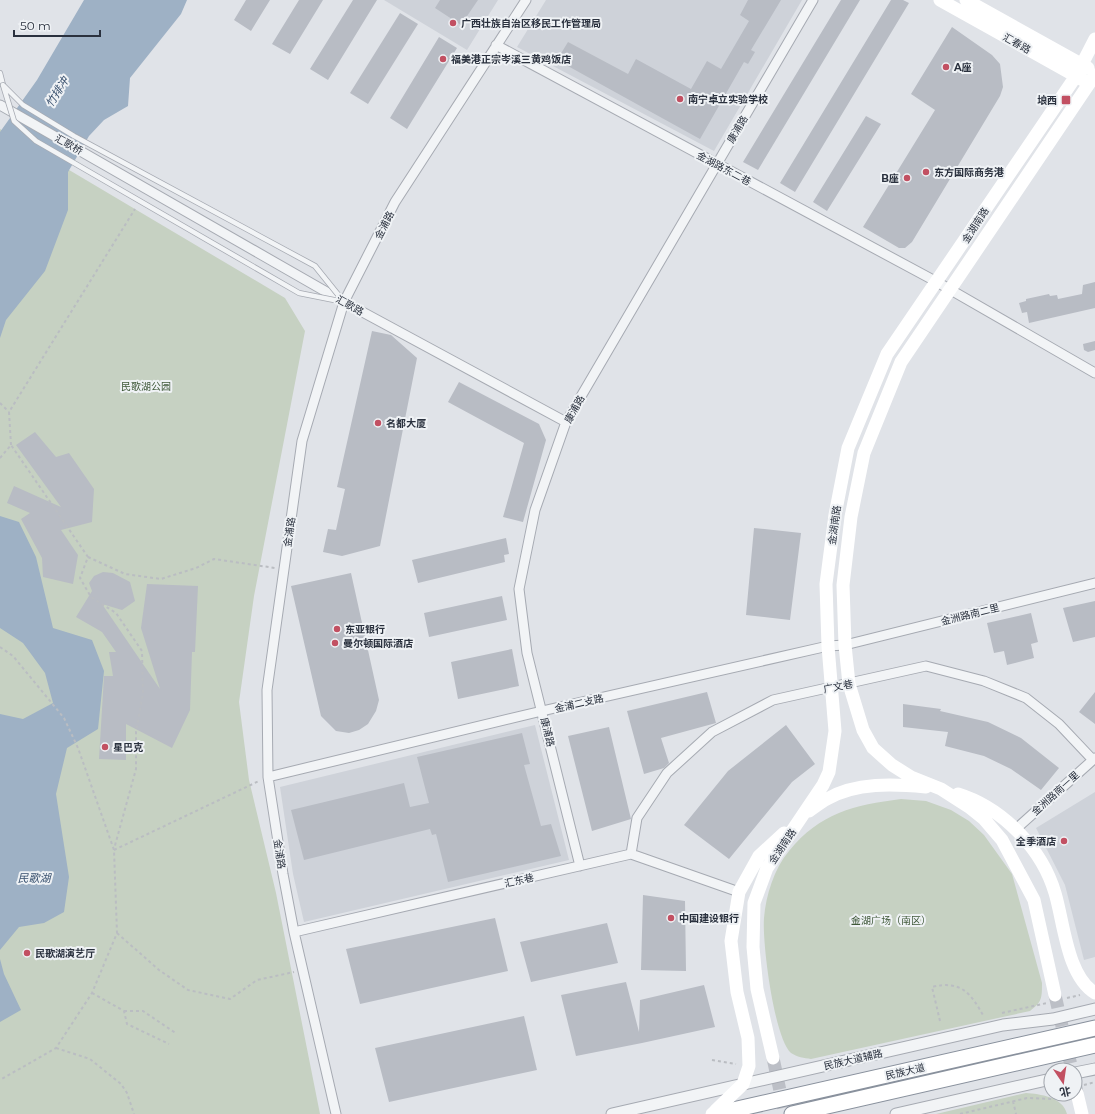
<svg xmlns="http://www.w3.org/2000/svg" width="1095" height="1114" viewBox="0 0 1095 1114" font-family="Montserrat,'Noto Sans SC',sans-serif">
	<rect width="100%" height="100%" fill="#e0e3e8"/>
	<path fill="#ced2d9" d="M384 0H498L467 50Z
		M546 0H802L714 151 517 47Z
		M535 725 569 860 304 922 293 874 280 787Z
		M1095 792V957L1084 960 1065 885 1036 828Z"/>
	<path fill="#c6d1c2" d="M0 129 285 298 305 331 254 596 239 702 249 780 276 893 320 1114H0Z
		M901 799 926 801 951 810 969 821 984 835 1012 874 1042 983C1042 998 1042 1002 1030 1011L811 1059C804 1058 797 1057 791 1053 774 1038 762 942 764 918 766 895 774 869 789 851 820 813 854 805 901 799Z
		M1026 1093C1040 1094 1063 1097 1067 1114H936Z"/>
	<path fill="#9eb1c5" d="M84 0H187L181 14 130 78 128 106 104 120 89 136 68 172V210L45 271 6 320 0 338V132L37 80Z
		M0 516 19 522 36 557 53 628 92 640 104 671 98 729 67 748 56 794 69 877 64 912 44 923 19 927 0 950V714L23 719 53 703 45 673 23 643 0 628Z
		M0 959 4 974 21 1010 0 1022Z"/>
	<path fill="#b8bcc4" d="M246 0H270L251 31 234 20Z
		M299 0H323L290 54 272 44Z
		M353 0H377L328 80 310 69Z
		M440 0H478L461 25 435 8Z
		M748 0H781L751 50 755 52 748 64 744 62 700 139 557 60 568 42 628 74 636 59 691 89 707 61 721 69 749 21 740 15Z
		M841 0H860L758 170 743 162Z
		M891 0H903L909 3 795 192 780 183Z
		M400 13 418 24 368 104 350 93Z
		M952 27 992 55 1000 64 1003 87 1000 96 912 242 905 248H899L863 227 935 110 911 94Z
		M439 37 457 48 407 129 390 118Z
		M866 116 881 124 827 211 813 202Z
		M1095 282V308L1029 323 1027 312 1022 313 1019 303 1026 301V299L1049 294 1050 296 1057 295 1058 299 1082 294 1083 285Z
		M372 331 391 335 417 358 380 546 342 556 323 552 328 529 336 530 345 489 337 487Z
		M1095 341V350L1088 352 1084 350 1083 344Z
		M459 382 539 424 546 440 523 522 503 517 524 443 448 402Z
		M35 432 56 457 69 453 94 489 92 522 61 530 78 555 73 584 43 577 42 558 21 519 30 513 7 503 14 486 61 507 16 445Z
		M754 528 801 533 790 620 746 615Z
		M506 538 509 554 504 555 505 562 418 583 412 560Z
		M103 572 113 573 130 582 135 601 122 610 102 604 160 689 141 628 147 584 198 586 195 652H192L190 710 172 748 126 724V760L99 759 104 676H113L109 652H116L102 632 76 617 92 591 89 583 94 576Z
		M351 573 379 700 376 711 368 724 359 730 349 733 336 731 321 716 291 586Z
		M502 596 507 620 429 637 424 613Z
		M1095 601V637L1073 642 1063 608Z
		M1031 613 1038 642 1031 644 1034 658 1007 665 1004 651 994 653 987 623Z
		M512 649 519 686 458 699 451 662Z
		M707 692 716 723 661 738 669 763 664 768 644 774 627 711Z
		M1095 692V724L1079 712Z
		M903 704 941 709 940 711 988 722 1021 738 1059 768 1041 790 1011 769 984 756 945 746 948 732 903 727Z
		M786 725 815 764 792 782 729 859 684 825 728 771Z
		M609 727 631 819 592 831 568 736Z
		M522 733 530 764 524 765 541 826 551 824 561 856 448 882 436 834 432 835 430 829 304 860 291 810 404 783 410 807 429 803 417 757Z
		M643 895 685 901 686 971 641 970Z
		M495 918 508 971 360 1004 346 949Z
		M607 923 618 963 531 982 520 942Z
		M626 982 639 1032 640 1000 704 985 715 1027 642 1043 576 1056 561 995Z
		M524 1016 537 1070 389 1102 375 1048Z"/>
	<g fill="none" stroke-linecap="round" stroke-linejoin="round">
		<path stroke="#bcbfc6" stroke-width="13" stroke-dasharray="13 6" stroke-linecap="butt" d="M1055 995 1072 1070
			M773 1058 785 1114
			M1075 1083 1077 1093"/>
		<defs>
			<path id="service" d="M0 73 3 85"/>
			<path id="minor" d="M496 45 937 282 1095 373
				M0 105 344 302 566 422
				M268 777 542 711 828 646 845 645 1095 583
				M1016 829 1095 758
				M631 854 637 818 667 773 712 732 773 700 926 666 984 681 1026 698 1059 724 1092 759
				M580 866 527 653 519 589 535 510 566 422 813 0
				M294 932 631 854 739 892
				M336 1114 294 932 283 874 268 777 267 690 302 441 344 302 395 202 526 0"/>
			<path id="tertiary" d="M1075 1073 1095 1069
				M612 1114 1003 1025 1053 1019 1095 1009
				M896 1114 1051 1079"/>
			<path id="trunk" d="M715 1114 1095 1028
				M792 1114 1095 1045"/>
		</defs>
		<use href="#service" stroke="#a6aab2" stroke-width="6"/>
		<use href="#minor" stroke="#a6aab2" stroke-width="11"/>
		<use href="#tertiary" stroke="#a6aab2" stroke-width="13"/>
		<use href="#trunk" stroke="#89919d" stroke-width="17"/>
		<path stroke="#babdc2" stroke-width="2" stroke-dasharray="3 3" stroke-linecap="butt" d="M0 403 9 412
			M11 445 9 412 135 209
			M0 458 11 445 88 557 80 578 91 597 116 613 142 651 143 693 136 732V769L114 849
			M88 557 125 574 161 579 196 568 214 559 275 568
			M0 647 13 656 64 718 78 748 114 850 117 933 92 993 56 1048 0 1080
			M114 850 259 781
			M117 933 159 970 188 990 230 999 257 980 294 972
			M92 993 124 1011 127 1024 169 1044
			M1067 998 1080 995
			M124 1011H143L177 1034
			M1002 1013 1047 1003
			M940 1021 932 987C961 980 971 993 984 1017
			M56 1048 90 1059 121 1084 127 1093 134 1114
			M712 1060 736 1064
			M1084 1085 1095 1082
			M1013 1101 1016 1114
			M960 1114 1027 1098 1054 1099 1059 1094"/>
		<use href="#service" stroke="#f2f4f6" stroke-width="4.5"/>
		<use href="#minor" stroke="#f2f4f6" stroke-width="9"/>
		<use href="#tertiary" stroke="#f2f4f6" stroke-width="11"/>
		<path stroke="#fff" stroke-width="13" d="M940 0 1083 80
			M966 0 1088 68
			M958 794C1003 808 1042 849 1055 893 1064 923 1067 976 1095 993
			M809 811C815 807 821 802 827 799 856 782 894 784 926 787
			M1055 995 1034 900 1002 840 984 819 969 807 941 789 911 777 892 765 873 748 863 730 849 684 845 645 843 585 851 517 864 453 901 362 1095 75
			M773 1058 757 989 753 947 754 903 767 868 823 785 829 772 835 731 828 646 826 584 835 515 848 448 887 354 1076 76 1095 39
			M1077 1093 1082 1114
			M712 1114 743 1084 749 1066 748 1038 737 992 731 941 739 892 759 856 784 833"/>
		<use href="#trunk" stroke="#fff" stroke-width="15"/>
		<defs>
			<path id="service-bridge" d="M3 85 23 105 74 136 315 266 344 302 299 293 36 141 14 121Z"/>
		</defs>
		<use href="#service-bridge" stroke="#a6aab2" stroke-width="6" stroke-linecap="butt"/>
		<use href="#service-bridge" stroke="#f2f4f6" stroke-width="4.5"/>
	</g>
	<g fill="#c25062" stroke="#eff2f5" stroke-width="1.5">
		<circle cx="453" cy="23" r="4"/>
		<circle cx="443" cy="59" r="4"/>
		<circle cx="946" cy="67" r="4"/>
		<circle cx="680" cy="99" r="4"/>
		<rect x="1061" y="95" width="10" height="10" rx="2"/>
		<circle cx="926" cy="172" r="4"/>
		<circle cx="907" cy="178" r="4"/>
		<circle cx="378" cy="423" r="4"/>
		<circle cx="337" cy="629" r="4"/>
		<circle cx="335" cy="643" r="4"/>
		<circle cx="105" cy="747" r="4"/>
		<circle cx="1064" cy="841" r="4"/>
		<circle cx="671" cy="918" r="4"/>
		<circle cx="27" cy="953" r="4"/>
	</g>
	<g text-anchor="middle" stroke-width="4" stroke-linejoin="round" paint-order="stroke">
		<g font-size="10" font-weight="bold" fill="#2a313e" stroke="#eff2f5" text-anchor="start">
			<text x="461" y="27">广西壮族自治区移民工作管理局</text>
			<text x="451" y="63">福美港正宗岑溪三黄鸡饭店</text>
			<text x="954" y="71">A座</text>
			<text x="688" y="103">南宁卓立实验学校</text>
			<text x="1057" y="104" text-anchor="end">埌西</text>
			<text x="934" y="176">东方国际商务港</text>
			<text x="899" y="182" text-anchor="end">B座</text>
			<text x="386" y="427">名都大厦</text>
			<text x="345" y="633">东亚银行</text>
			<text x="343" y="647">曼尔顿国际酒店</text>
			<text x="113" y="751">星巴克</text>
			<text x="1056" y="845" text-anchor="end">全季酒店</text>
			<text x="679" y="922">中国建设银行</text>
			<text x="35" y="957">民歌湖演艺厅</text>
		</g>
		<g font-size="10" fill="#2a313e" stroke="#eff2f5">
			<text transform="translate(1017 43) rotate(29)" y="4">汇春路</text>
			<text transform="translate(737 129) rotate(-59)" y="4">康浦路</text>
			<text transform="translate(69 144) rotate(29)" y="4">汇歌桥</text>
			<text transform="translate(724 168) rotate(28)" y="4">金湖路东二巷</text>
			<text transform="translate(384 225) rotate(-63)" y="4">金浦路</text>
			<text transform="translate(975 225) rotate(-57)" y="4">金湖南路</text>
			<text transform="translate(350 305) rotate(29)" y="4">汇歌路</text>
			<text transform="translate(574 409) rotate(-61)" y="4">康浦路</text>
			<text transform="translate(834 525) rotate(-82)" y="4">金湖南路</text>
			<text transform="translate(289 532) rotate(-82)" y="4">金浦路</text>
			<text transform="translate(970 614) rotate(-14)" y="4">金洲路南二里</text>
			<text transform="translate(838 686) rotate(-11)" y="4">广文巷</text>
			<text transform="translate(579 703) rotate(-13)" y="4">金浦二支路</text>
			<text transform="translate(548 732) rotate(76)" y="4">康浦路</text>
			<text transform="translate(1055 793) rotate(-42)" y="4">金洲路南一里</text>
			<text transform="translate(782 846) rotate(-56)" y="4">金湖南路</text>
			<text transform="translate(280 854) rotate(81)" y="4">金浦路</text>
			<text transform="translate(519 880) rotate(-13)" y="4">汇东巷</text>
			<text transform="translate(853 1059) rotate(-13)" y="4">民族大道辅路</text>
			<text transform="translate(905 1071) rotate(-13)" y="4">民族大道</text>
		</g>
		<g font-size="10" fill="#3f5839" stroke="#eff2f5">
			<text x="146" y="390">民歌湖公园</text>
			<text x="891" y="924">金湖广场（南区）</text>
		</g>
		<g font-size="11" font-style="italic" fill="#38506e" stroke="#eff2f5">
			<text transform="translate(57 92) rotate(-58)" y="4">竹排冲</text>
			<text x="34" y="882">民歌湖</text>
		</g>
	</g>
	<g transform="translate(1063 1082) rotate(167)"><circle r="19" fill="#eff2f5" stroke="#a0a5ac"/>
	<path d="M0-3L7 15L0 10L-7 15Z" fill="#c25062"/>
	<text y="-6" font-size="11" font-weight="bold" text-anchor="middle" fill="#2a313e">北</text>
	</g>
	<path d="M14 30v6h86v-6" fill="none" stroke="#2a313e" stroke-width="2"/>
	<text x="20" y="30" font-size="12" fill="#2a313e" stroke="#eff2f5" stroke-width="3" paint-order="stroke">50 m</text>
</svg>
